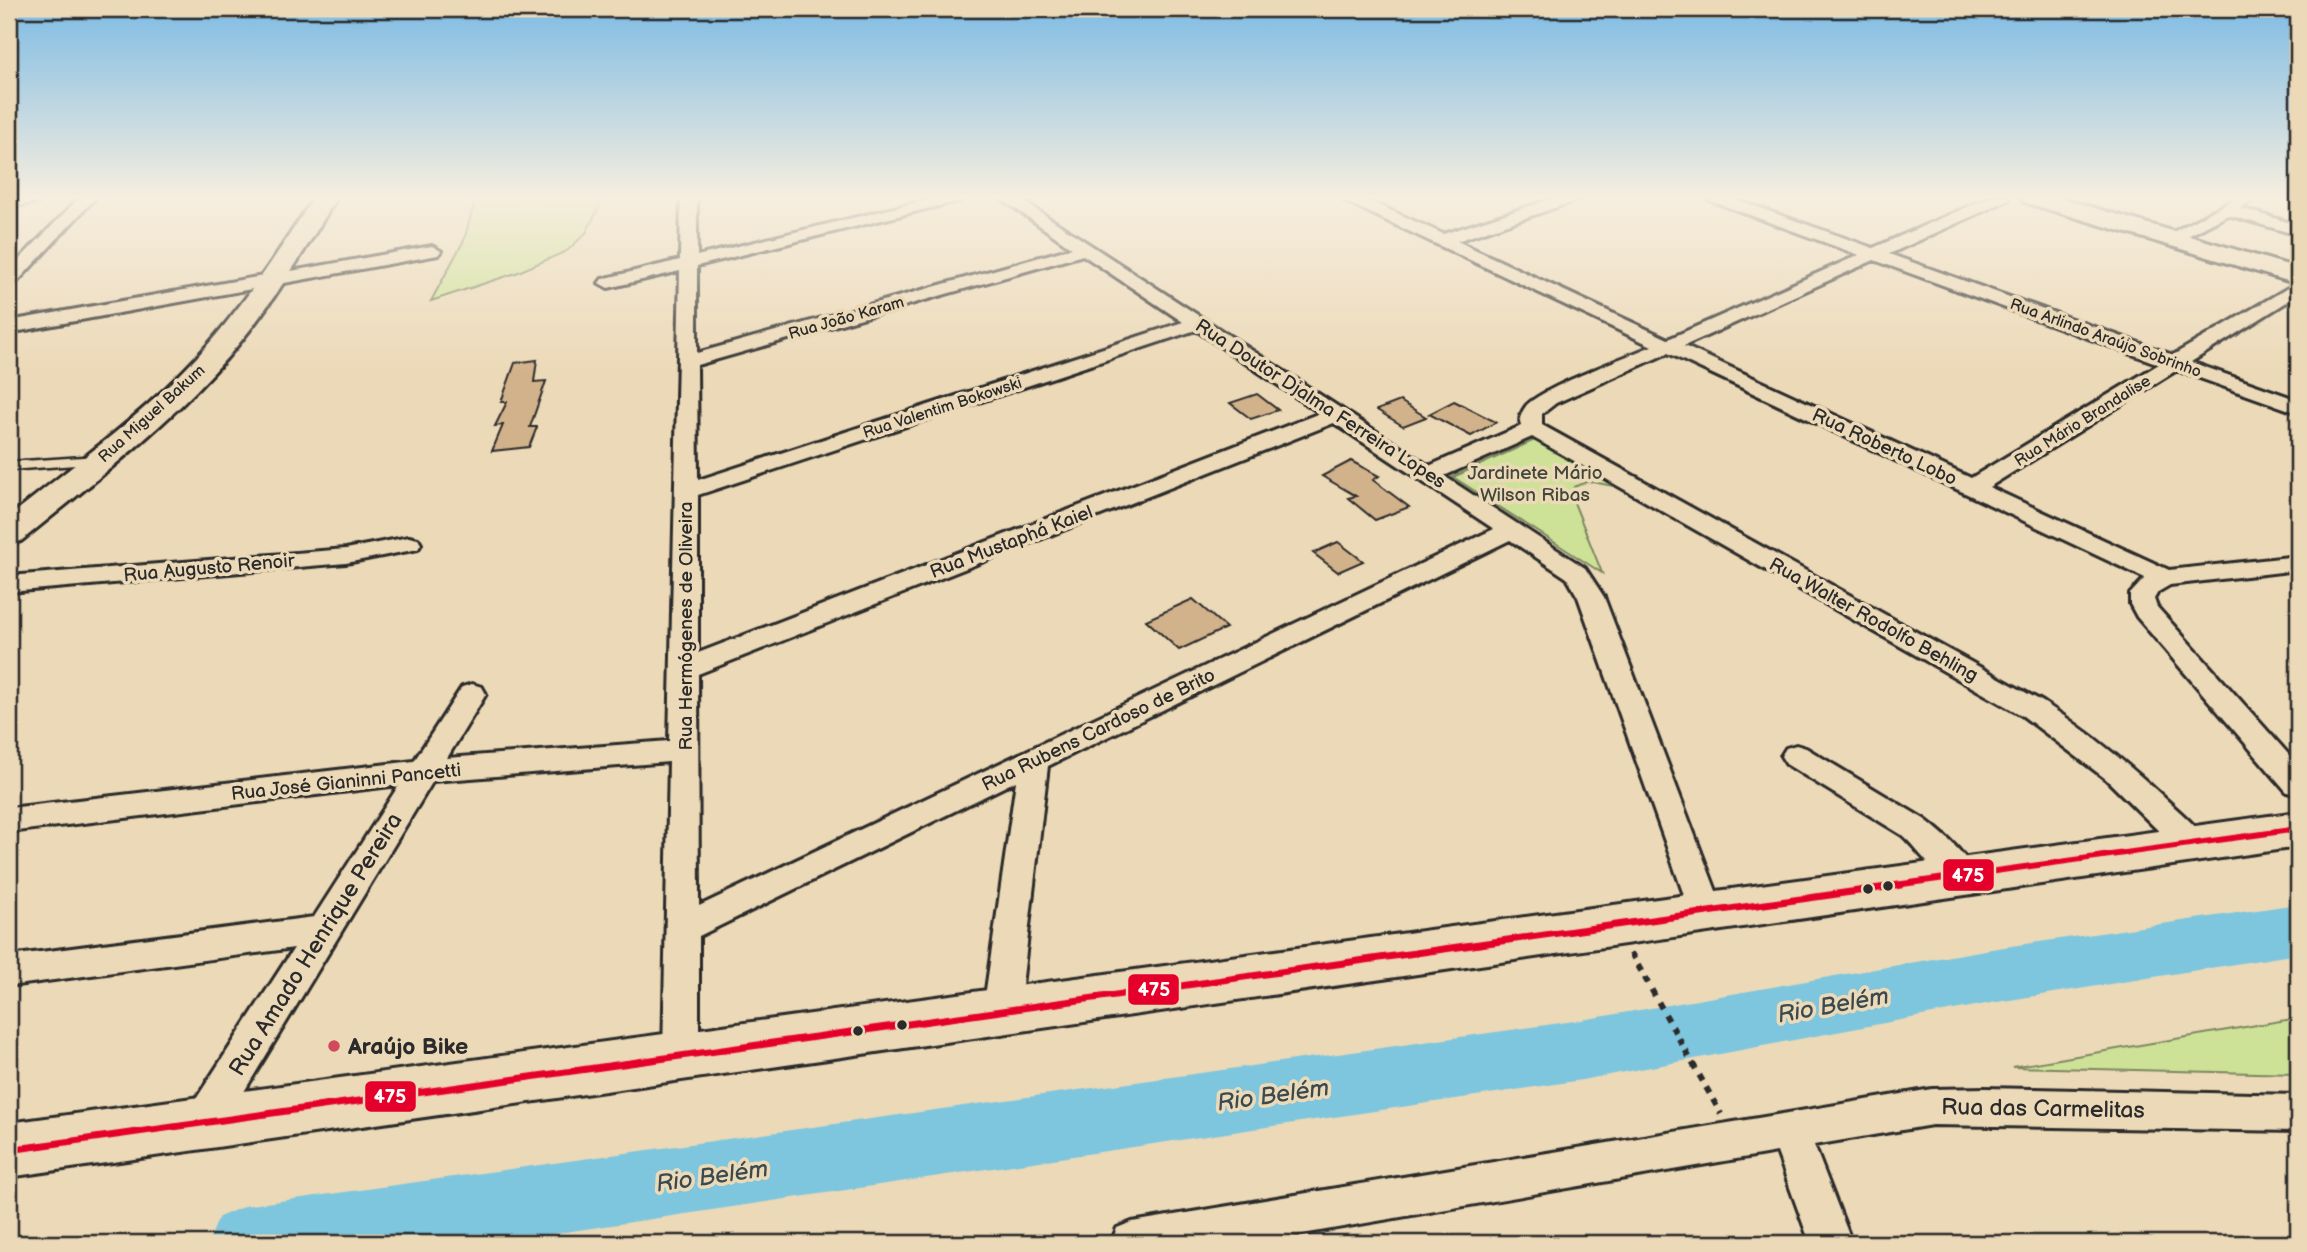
<svg xmlns="http://www.w3.org/2000/svg" width="2307" height="1252" viewBox="0 0 2307 1252" font-family="'Balsamiq Sans',sans-serif">
	<rect width="100%" height="100%" fill="#ecd9b7"/>
	<filter id="ink" filterUnits="userSpaceOnUse"><feTurbulence type="fractalNoise" baseFrequency=".0143" numOctaves="2"/><feDisplacementMap in="SourceGraphic" scale="14" xChannelSelector="R" yChannelSelector="G"/><feConvolveMatrix kernelMatrix="1 2 1 2 8 2 1 2 1" color-interpolation-filters="sRGB"/></filter>
	<g filter="url(#ink)">
		<path fill="#cde297" stroke="#7c8661" stroke-width="2" d="M476 197H604L586 233 567 251 516 273 431 301 464 240Z
			M1537 439 1623 488 1588 481 1574 487 1571 495 1602 573 1453 477Z
			M2298 1018V1074L2012 1067Z"/>
		<g fill="none" stroke-linecap="round" stroke-linejoin="round">
			<path fill="#7dc6de" fill-rule="evenodd" d="M2298 904V954L1991 1003 1582 1080 491 1243H208L219 1217 245 1206 1582 1020 1991 949Z"/>
		</g>
		<path fill="#d2b28b" stroke="#2b2b2b" stroke-width="2" d="M537 360 534 382 546 381 530 427H537L529 447 492 451 503 425 495 426 507 402H501L515 363Z
			M1257 394 1278 410 1251 419 1230 403Z
			M1400 401 1426 417 1403 426 1377 410Z
			M1454 401 1496 422 1471 436 1429 414Z
			M1351 461 1379 476 1373 480 1409 507 1375 520 1348 498 1356 496 1322 476Z
			M1338 542 1363 561 1338 572 1313 553Z
			M1193 599 1226 628 1179 650 1146 620Z"/>
		<g fill="none" stroke-linecap="round" stroke-linejoin="round">
			<defs>
				<path id="lane" d="M98 456 102 457V463L9 470V462Z"/>
				<path id="street" d="M80 197H96L15 284 9 285V270Z
					M681 197H697V256L939 197H964L962 200 697 266V353L1072 248 999 197H1017L1429 466 1521 426C1519 418 1521 413 1526 406 1542 388 1626 357 1652 346L1343 200 1341 197H1361L1443 234 1558 197H1580L1578 200 1457 241 1668 339 1859 255 1709 200 1707 197H1729L1873 248 1990 197H2010L2008 200 1889 254 2173 355 2298 282V295L2191 362 2298 400V413L2177 370 1989 487 2169 570 2298 556V570L2170 585 2158 592 2154 599 2157 607 2298 765V795L2287 792 2137 617 2130 604V594L2145 578 1668 353 1556 403 1542 414V425L2043 702C2089 732 2131 766 2171 804 2184 816 2199 828 2208 844L2203 853 2192 856 2181 853 2106 779 2023 716 1532 437 1444 476 1585 568 1604 597 1724 912 1719 922 1707 926 1695 922 1690 912 1578 597 1567 578 1510 540 1048 766 1019 1011 1014 1022 1001 1027 988 1022 983 1011 1016 781 699 936V1056L694 1068 681 1073 668 1068 663 1056 669 762 433 781 217 1136 203 1141 189 1136 184 1123 189 1110 294 948 9 986V956L314 917 399 785 9 832V808L414 761 462 687 472 684 482 687 486 694 447 758 669 741 680 271 608 288 599 283 602 279 680 260ZM1083 255 1183 322 698 480 697 365ZM1874 260 2159 364 1971 478 1684 346ZM1196 330 1320 413 698 653V495ZM1334 423 1494 529 699 906 698 674Z
					M2238 197H2257L2240 208 2298 225V235L2228 215 2178 241H2166L2164 237Z
					M432 246 441 251 438 255 9 333V321Z
					M409 537 418 539 421 544 418 549 346 563 9 592V576L346 549Z
					M1796 745 1806 748 1924 819C1944 834 1966 854 1977 876L1972 885C1964 888 1958 890 1950 885 1938 878 1917 848 1902 835L1786 764 1781 756 1786 748Z
					M1985 1088 2298 1095V1131L1932 1125 1814 1145 1852 1243H1810L1777 1152 1250 1243H1111L1117 1228 1132 1222 1932 1089Z"/>
				<path id="secondary" d="M9 197H43L39 202 9 207Z
					M314 197H337C300 258 263 320 214 372 156 435 87 487 21 541L9 544V517C73 465 141 417 197 357 242 308 278 253 314 197Z
					M2020 197H2057L2298 268V284L2024 202Z
					M2298 812V847L9 1177V1123Z"/>
			</defs>
			<use href="#lane" stroke="#2b2b2b" stroke-width="5"/>
			<use href="#street" stroke="#2b2b2b" stroke-width="6"/>
			<use href="#secondary" stroke="#2b2b2b" stroke-width="6"/>
			<path stroke="#2b2b2b" stroke-width="6" stroke-dasharray="7 7" stroke-linecap="butt" d="M1631 953 1721 1114"/>
			<use href="#lane" fill="#ecd9b7" fill-rule="evenodd"/>
			<use href="#street" fill="#ecd9b7" fill-rule="evenodd"/>
			<use href="#secondary" fill="#ecd9b7" fill-rule="evenodd"/>
			<defs>
				<path id="bus-1-far1" d="M1888 886 2298 829"/>
				<path id="bus-1" d="M9 1150 1901 885"/>
			</defs>
			<use href="#bus-1-far1" stroke="#ecd9b7" stroke-width="11"/>
			<use href="#bus-1" stroke="#ecd9b7" stroke-width="12"/>
			<use href="#bus-1-far1" stroke="#e4002b" stroke-width="6"/>
			<use href="#bus-1" stroke="#e4002b" stroke-width="7"/>
		</g>
	</g>
	<linearGradient id="sky" x2="0" y2="1"><stop stop-color="#7dbbe4"/><stop offset="0.53" stop-color="#f6eedf"/><stop offset="1" stop-color="#f6eedf" stop-opacity="0"/></linearGradient>
	<rect width="2307" height="372" fill="url(#sky)"/>
	<g fill="#2b2b2b" stroke="#ecd9b7" stroke-width="2.5">
		<circle cx="1888" cy="886" r="6"/>
		<circle cx="1868" cy="889" r="6"/>
		<circle cx="902" cy="1025" r="6"/>
		<circle cx="858" cy="1031" r="6"/>
	</g>
	<circle fill="#d1495b" stroke="#ecd9b7" stroke-width="2.5" cx="334" cy="1046" r="7"/>
	<g text-anchor="middle" stroke-width="7" stroke-linejoin="round" paint-order="stroke">
		<g font-size="16" fill="#2b2b2b" stroke="#ecd9b7">
			<text transform="translate(846 317) rotate(-16)" y="6">Rua João Karam</text>
			<text transform="translate(2106 337) rotate(20)" y="6">Rua Arlindo Araújo Sobrinho</text>
			<text transform="translate(942 407) rotate(-18)" y="6">Rua Valentim Bokowski</text>
			<text transform="translate(151 413) rotate(-42)" y="6">Rua Miguel Bakum</text>
			<text transform="translate(2082 420) rotate(-32)" y="6">Rua Mário Brandalise</text>
		</g>
		<g font-size="19" fill="#2b2b2b" stroke="#ecd9b7">
			<text transform="translate(1321 403) rotate(33)" y="7">Rua Doutor Djalma Ferreira Lopes</text>
			<text transform="translate(1885 446) rotate(25)" y="7">Rua Roberto Lobo</text>
			<text transform="translate(1011 541) rotate(-21)" y="7">Rua Mustaphá Kaiel</text>
			<text transform="translate(209 567) rotate(-5)" y="7">Rua Augusto Renoir</text>
			<text transform="translate(1874 619) rotate(29)" y="7">Rua Walter Rodolfo Behling</text>
			<text transform="translate(685 626) rotate(-90)" y="7">Rua Hermógenes de Oliveira</text>
			<text transform="translate(1098 729) rotate(-26)" y="7">Rua Rubens Cardoso de Brito</text>
			<text transform="translate(346 781) rotate(-6)" y="7">Rua José Gianinni Pancetti</text>
		</g>
		<g font-size="19" fill="#43463b" stroke="#ecd9b7">
			<text x="1535" y="479">Jardinete Mário<tspan x="1535" dy="22">Wilson Ribas</tspan></text>
		</g>
		<g font-size="23" fill="#2b2b2b" stroke="#ecd9b7">
			<text transform="translate(315 944) rotate(-58)" y="8">Rua Amado Henrique Pereira</text>
			<text transform="translate(2043 1108) rotate(1)" y="8">Rua das Carmelitas</text>
		</g>
		<g font-size="23" font-weight="bold" fill="#2b2b2b" stroke="#ecd9b7" text-anchor="start">
			<text x="348" y="1054">Araújo Bike</text>
		</g>
		<g font-size="24" font-style="italic" fill="#3b4a4f" stroke="#ecd9b7">
			<text transform="translate(1833 1005) rotate(-10)" y="8">Rio Belém</text>
			<text transform="translate(1273 1095) rotate(-8)" y="8">Rio Belém</text>
			<text transform="translate(712 1176) rotate(-8)" y="8">Rio Belém</text>
		</g>
	</g>
	<g stroke="#ecd9b7" stroke-width="2.5">
		<rect x="1942" y="858" width="53" height="34" rx="7" fill="#e4002b"/>
		<rect x="1127" y="973" width="53" height="33" rx="7" fill="#e4002b"/>
		<rect x="364" y="1080" width="53" height="33" rx="7" fill="#e4002b"/>
	</g>
	<g font-size="19" text-anchor="middle" font-weight="bold" fill="#fff">
		<text x="1968" y="882">475</text>
		<text x="1154" y="996">475</text>
		<text x="390" y="1103">475</text>
	</g>
	<rect width="2307" height="1252" fill="none" stroke="#ecd9b7" stroke-width="35"/>
	<rect x="18" y="18" width="2272" height="1217" fill="none" stroke="#2b2b2b" stroke-width="2.5" filter="url(#ink)"/>
</svg>
